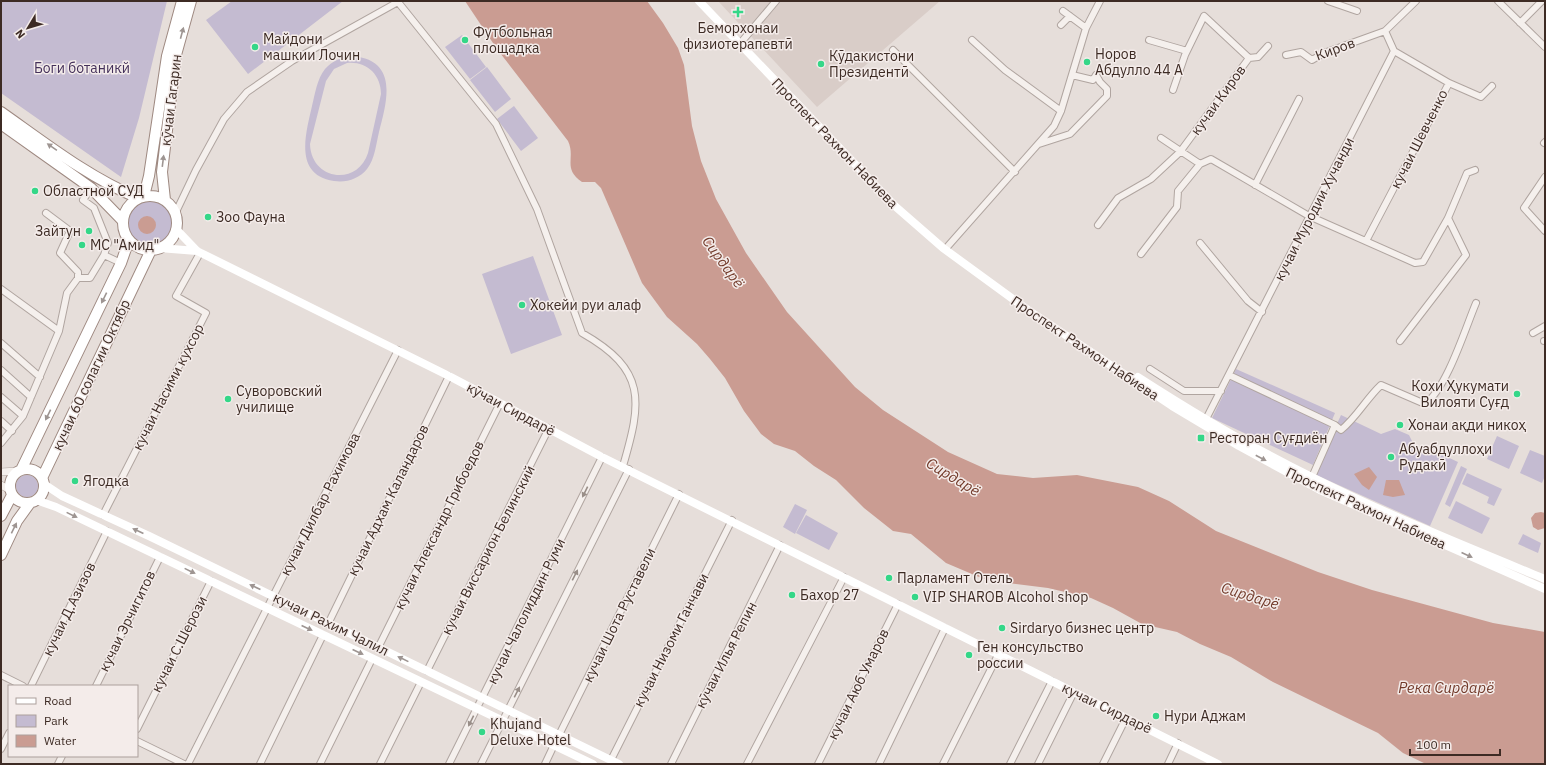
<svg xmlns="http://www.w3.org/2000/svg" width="1546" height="765" viewBox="0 0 1546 765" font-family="'IBM Plex Sans',sans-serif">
	<rect width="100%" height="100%" fill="#e6deda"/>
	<path fill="#d9cdc8" d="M718 1H940L817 107Z"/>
	<path fill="#c4bbd1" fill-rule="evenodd" d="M1 1H167L139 118 121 177 1 93Z
		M232 1H343L248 74 206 20Z
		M462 35 486 67 470 79 445 47Z
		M352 56C399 60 387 101 379 132 376 144 375 159 367 169 359 179 346 183 334 181 293 175 306 133 312 106 315 94 317 79 325 69 332 61 341 57 352 56ZM347 63C366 61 381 74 381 94L368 153C357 187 311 180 310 144L326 81 334 69Z
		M487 67 511 99 495 112 470 80Z
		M514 106 538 138 521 151 497 119Z
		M126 222a23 23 0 1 1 46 0a23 23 0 1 1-46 0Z
		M533 256 562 335 511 354 482 274Z
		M1236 369 1335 413 1313 465 1212 418Z
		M1341 415 1381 434 1395 429 1409 435 1416 449 1429 455 1432 450 1458 462 1430 526 1314 474Z
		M1497 436 1519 446 1509 469 1487 459Z
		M1530 450 1545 456V476L1542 483 1520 473Z
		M1461 466 1467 469 1450 507 1445 504Z
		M1467 473 1502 489 1494 506 1487 503 1489 497 1462 484Z
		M16 486a11 11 0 1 1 22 0a11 11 0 1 1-22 0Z
		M1456 501 1490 518 1482 534 1448 518Z
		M795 504 807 510 795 534 783 527Z
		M806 515 838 533 829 550 796 533Z
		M1523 534 1541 543 1538 553 1518 544Z"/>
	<path fill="#ca9c92" d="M465 1H647L663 23 678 48 684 65 692 126 701 161 716 199 746 253 787 312 855 387 883 410 948 452 997 474 1033 478 1077 475 1138 487 1169 501 1216 531 1318 572 1372 590 1493 623 1545 632V764H1426L1403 753 1378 733 1273 682 1231 657 1200 644 1177 632 1142 624 1113 608 1091 598 1048 588 991 581 979 577 946 563 911 534 893 531 864 508 836 480 814 466 795 451 774 444 761 434 744 411 725 378 710 359 697 344 667 317 642 283 601 188 595 182H582C562 168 576 158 568 141L497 49Z
		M138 225a9 9 0 1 1 18 0a9 9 0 1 1-18 0Z
		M1369 467 1377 477 1369 490 1362 485 1354 474Z
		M1386 480H1399L1405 495 1393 497 1383 495Z
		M1541 512 1545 513V528L1538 530 1533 527 1531 518 1535 513Z"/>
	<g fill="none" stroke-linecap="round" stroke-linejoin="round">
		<defs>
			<path id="minor" d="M1328 1 1357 11
				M1498 1 1545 47
				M1063 11 1086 28
				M1520 23 1542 1
				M1061 25 1070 16
				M743 40 776 1
				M972 40 1005 70 1061 111
				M1149 40 1187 51
				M893 50 1015 172
				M1394 51 1449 83
				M1286 55 1301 52 1312 60 1324 53 1385 31
				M1249 58 1258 57 1268 46
				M1072 75 1093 80 1096 75
				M1544 143 1545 142
				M1039 144 1070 134 1107 96V89L1100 82 1096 75
				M1200 164 1211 159 1309 216 1415 263 1423 262 1448 218 1467 173 1475 170
				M1545 177 1524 208 1545 231
				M1255 185 1299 99
				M91 188 83 200 94 208 108 243 104 255 121 263
				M46 213 70 231 60 253 78 272V278
				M175 214 196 170 224 119 247 92 292 61 398 2 496 124 537 209 582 333C647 370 642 401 623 466
				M1098 225 1118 198 1151 179 1180 152 1249 58 1204 16 1185 55 1173 90
				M1366 241 1449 83 1481 97 1492 86
				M1200 243 1248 301 1262 312
				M948 246 1054 126 1061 111 1086 28 1100 1
				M1141 254 1177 207 1178 191 1200 164 1161 138
				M1 289 59 331 23 416 1 443
				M59 331 67 293 78 278H90L104 255
				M1533 333 1545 326
				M1400 341 1466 255 1448 218
				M1544 341H1545
				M1 343 40 377
				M1150 369 1184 391H1221
				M1 370 31 397
				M1229 375 1335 425 1341 430C1357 417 1366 399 1381 385L1425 404C1447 388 1465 329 1476 303
				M1 397 23 416
				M1 421 12 431
				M1204 423 1394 51 1385 31 1416 1
				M1312 477 1335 425
				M103 515 206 313 176 296 200 253
				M328 624 449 376
				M378 648 500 403
				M427 671 549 428
				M1 675 23 686
				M31 686 107 531
				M96 686 160 557
				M137 729 211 581
				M559 735 679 494
				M137 741 184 764
				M1 749 9 733
				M611 760 732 520
				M58 764 62 756
				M188 764 398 350
				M260 764 323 635
				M320 764 372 659
				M380 764 421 682
				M449 764 602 457
				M481 764 629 469
				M545 764 554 745
				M671 764 780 545
				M747 764 844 577
				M818 764 898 604
				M879 764 945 628
				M943 764 998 655
				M1010 764 1052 681
				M1038 764 1074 692
				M1103 764 1126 718
				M1168 764 1178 743"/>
			<path id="tertiary" d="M1 472 18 471
				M1 485 10 490"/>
			<path id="trunk" d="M1 112C45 143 88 177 138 198
				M1 124 91 188 123 221
				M144 196 149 176 167 56 182 1
				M123 223a27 27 0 1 1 54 0a27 27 0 1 1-54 0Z
				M165 200 162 172 176 55 191 1
				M10 486a17 17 0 1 1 34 0a17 17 0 1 1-34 0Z
				M21 470 121 263 129 240
				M42 478 151 250
				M1 516 12 495
				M1 555 17 521 30 503"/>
		</defs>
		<use href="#minor" stroke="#b0a5a0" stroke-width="8"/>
		<use href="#tertiary" stroke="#b0a5a0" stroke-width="8"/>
		<use href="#trunk" stroke="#9e8981" stroke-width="12"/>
		<use href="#minor" stroke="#f5f0ed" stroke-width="6"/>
		<use href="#tertiary" stroke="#f5f0ed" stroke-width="7"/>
		<path stroke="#fff" stroke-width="8" d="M699 1 896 207 943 248 1028 310 1172 406 1239 446 1320 490 1545 589
			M176 229 197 251 449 376 602 457 1218 764
			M159 248 197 251
			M1138 377C1194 413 1252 448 1312 477 1388 515 1467 547 1545 579
			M44 484 62 496 149 536 619 764
			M36 500 56 507 593 764"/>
		<use href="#trunk" stroke="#fff" stroke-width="10"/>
	</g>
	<defs><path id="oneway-solid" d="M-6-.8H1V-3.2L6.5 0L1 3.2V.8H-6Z"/></defs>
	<g fill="#9e9592">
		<use href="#oneway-solid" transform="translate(182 33) rotate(-75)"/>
		<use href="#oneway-solid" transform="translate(52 147) rotate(-145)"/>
		<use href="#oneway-solid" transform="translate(163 161) rotate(-83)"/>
		<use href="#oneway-solid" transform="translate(104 298) rotate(116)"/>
		<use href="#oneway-solid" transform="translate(48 415) rotate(116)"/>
		<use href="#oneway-solid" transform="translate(1261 458) rotate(28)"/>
		<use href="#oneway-solid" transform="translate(72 515) rotate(26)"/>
		<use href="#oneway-solid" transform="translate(14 528) rotate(-64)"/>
		<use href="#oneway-solid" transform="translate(138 531) rotate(-155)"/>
		<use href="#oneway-solid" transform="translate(1467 555) rotate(24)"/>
		<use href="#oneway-solid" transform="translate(190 571) rotate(26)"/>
		<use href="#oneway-solid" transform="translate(255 587) rotate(-155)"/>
		<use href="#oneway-solid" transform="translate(307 628) rotate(25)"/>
		<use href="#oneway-solid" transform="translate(358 652) rotate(25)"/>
		<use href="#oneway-solid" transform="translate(403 659) rotate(-154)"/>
	</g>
	<g fill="#998e88">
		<use href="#oneway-solid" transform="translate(585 492) rotate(116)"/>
		<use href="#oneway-solid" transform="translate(575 575) rotate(-63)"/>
		<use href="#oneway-solid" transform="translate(517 692) rotate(-63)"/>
		<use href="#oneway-solid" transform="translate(471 721) rotate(116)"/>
	</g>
	<g fill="#34d788" stroke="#f4ecea" stroke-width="1.5">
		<path d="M736 6h4v4h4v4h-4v4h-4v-4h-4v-4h4z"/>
		<circle cx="465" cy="40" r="4"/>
		<circle cx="255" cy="47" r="4"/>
		<circle cx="1087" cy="62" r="4"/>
		<circle cx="821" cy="64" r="4"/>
		<circle cx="35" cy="191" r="4"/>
		<circle cx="208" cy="217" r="4"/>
		<circle cx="89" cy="231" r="4"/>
		<circle cx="82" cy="245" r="4"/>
		<circle cx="522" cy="305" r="4"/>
		<circle cx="1517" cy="394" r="4"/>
		<circle cx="228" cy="399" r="4"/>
		<circle cx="1400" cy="425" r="4"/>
		<rect x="1197" y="434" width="8" height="8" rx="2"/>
		<circle cx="1391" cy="457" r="4"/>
		<circle cx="75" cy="481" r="4"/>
		<circle cx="889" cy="578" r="4"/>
		<circle cx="792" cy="595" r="4"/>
		<circle cx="915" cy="597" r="4"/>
		<circle cx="1002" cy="628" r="4"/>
		<circle cx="969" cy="655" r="4"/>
		<circle cx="1156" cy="716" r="4"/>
		<circle cx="482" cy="732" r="4"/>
	</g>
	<g text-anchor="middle" stroke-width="3" stroke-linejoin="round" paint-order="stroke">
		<g font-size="14" fill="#3d2b24" stroke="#f4ecea" text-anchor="start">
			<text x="738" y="33" text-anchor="middle">Беморхонаи<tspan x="738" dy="16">физиотерапевтӣ</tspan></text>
			<text x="473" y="37">Футбольная<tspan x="473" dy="16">площадка</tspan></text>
			<text x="263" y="44">Майдони<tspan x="263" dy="16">машкии Лочин</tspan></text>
			<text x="1095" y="59">Норов<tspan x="1095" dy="16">Абдулло 44 А</tspan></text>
			<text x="829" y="61">Кӯдакистони<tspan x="829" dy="16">Президентӣ</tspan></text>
			<text x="43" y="196">Областной СУД</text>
			<text x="216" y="222">Зоо Фауна</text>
			<text x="81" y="236" text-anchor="end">Зайтун</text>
			<text x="90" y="250">МС "Амид"</text>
			<text x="530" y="310">Хокейи руи алаф</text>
			<text x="1509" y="391" text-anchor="end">Кохи Ҳукумати<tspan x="1509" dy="16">Вилояти Суғд</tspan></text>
			<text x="236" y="396">Суворовский<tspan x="236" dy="16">училище</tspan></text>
			<text x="1408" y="430">Хонаи ақди никоҳ</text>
			<text x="1209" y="443">Ресторан Суғдиён</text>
			<text x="1399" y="454">Абуабдуллоҳи<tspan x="1399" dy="16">Рудакӣ</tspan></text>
			<text x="83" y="486">Ягодка</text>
			<text x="897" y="583">Парламент Отель</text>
			<text x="800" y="600">Бахор 27</text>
			<text x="923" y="602">VIP SHAROB Alcohol shop</text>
			<text x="1010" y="633">Sirdaryo бизнес центр</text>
			<text x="977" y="652">Ген консульство<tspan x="977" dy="16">россии</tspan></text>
			<text x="1164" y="721">Нури Аджам</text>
			<text x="490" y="729">Khujand<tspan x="490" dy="16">Deluxe Hotel</tspan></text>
		</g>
		<g font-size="14" fill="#3d2b24" stroke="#f4ecea">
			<text transform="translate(1335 49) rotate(-20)" y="5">Киров</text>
			<text transform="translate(171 100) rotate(-83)" y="5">кӯчаи Гагарин</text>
			<text transform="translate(1218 100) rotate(-54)" y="5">кучаи Киров</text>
			<text transform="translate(1419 139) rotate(-63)" y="5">кучаи Шевченко</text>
			<text transform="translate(835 143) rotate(46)" y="5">Проспект Рахмон Набиева</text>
			<text transform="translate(1314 209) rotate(-63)" y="5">кучаи Муродии Хучанди</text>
			<text transform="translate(1085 348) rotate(34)" y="5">Проспект Рахмон Набиева</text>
			<text transform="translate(91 375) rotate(-65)" y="5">кучаи 60 солагии Октябр</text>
			<text transform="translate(168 387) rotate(-63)" y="5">кучаи Насими кухсор</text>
			<text transform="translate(511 409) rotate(28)" y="5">кӯчаи Сирдарё</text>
			<text transform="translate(388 500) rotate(-64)" y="5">кучаи Адхам Каландаров</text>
			<text transform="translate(320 504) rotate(-63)" y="5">кучаи Дилбар Рахимова</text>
			<text transform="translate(1366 508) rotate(25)" y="5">Проспект Рахмон Набиева</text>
			<text transform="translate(439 525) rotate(-64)" y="5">кучаи Александр Грибоедов</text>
			<text transform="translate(488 550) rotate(-63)" y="5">кучаи Виссарион Белинский</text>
			<text transform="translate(69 609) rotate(-64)" y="5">кучаи Д.Азизов</text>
			<text transform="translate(526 611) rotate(-64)" y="5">кучаи Чалолиддин Руми</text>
			<text transform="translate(619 615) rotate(-64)" y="5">кучаи Шота Руставели</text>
			<text transform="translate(127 621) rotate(-64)" y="5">кучаи Эрчигитов</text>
			<text transform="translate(331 624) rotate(26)" y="5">кучаи Рахим Чалил</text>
			<text transform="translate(671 640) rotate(-63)" y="5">кучаи Низоми Ганчави</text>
			<text transform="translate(179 644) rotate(-63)" y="5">кучаи С.Шерози</text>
			<text transform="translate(726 655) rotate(-63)" y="5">кӯчаи Илья Репин</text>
			<text transform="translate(858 684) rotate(-64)" y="5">кучаи Аюб Умаров</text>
			<text transform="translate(1107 708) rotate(26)" y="5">кучаи Сирдарё</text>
		</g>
		<g font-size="14" fill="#44305a" stroke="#f4ecea">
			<text x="82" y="73">Боги ботаникй</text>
		</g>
		<g font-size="15" font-style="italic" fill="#733b2b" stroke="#f4ecea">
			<text transform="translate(723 262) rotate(54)" y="5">Сирдарё</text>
			<text transform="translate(953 477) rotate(31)" y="5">Сирдарё</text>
			<text transform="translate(1250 596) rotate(17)" y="5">Сирдарё</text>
			<text x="1446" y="693">Река Сирдарё</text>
		</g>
	</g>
	<rect width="1546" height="765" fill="none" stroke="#3d2b24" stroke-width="4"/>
	<rect x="8" y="685" width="130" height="72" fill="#f4ecea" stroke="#ab9f9b"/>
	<rect x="16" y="698" width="20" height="6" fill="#ffffff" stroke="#ab9f9b"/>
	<text x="44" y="705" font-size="12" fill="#3d2b24">Road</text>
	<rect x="16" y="715" width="20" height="12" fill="#c4bbd1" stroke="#ab9f9b"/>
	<text x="44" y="725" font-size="12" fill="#3d2b24">Park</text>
	<rect x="16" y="735" width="20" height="12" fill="#ca9c92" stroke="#ab9f9b"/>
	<text x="44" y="745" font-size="12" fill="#3d2b24">Water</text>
	<g transform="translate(28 28) rotate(232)" stroke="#f4ecea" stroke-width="3" paint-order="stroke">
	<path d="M0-3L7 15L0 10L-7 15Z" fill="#3d2b24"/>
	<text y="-6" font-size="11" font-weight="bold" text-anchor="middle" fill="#3d2b24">N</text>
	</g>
	<path d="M1410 749v6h90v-6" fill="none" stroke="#3d2b24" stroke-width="2"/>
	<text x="1416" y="749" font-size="12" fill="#3d2b24" stroke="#f4ecea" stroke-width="3" paint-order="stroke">100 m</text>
</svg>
